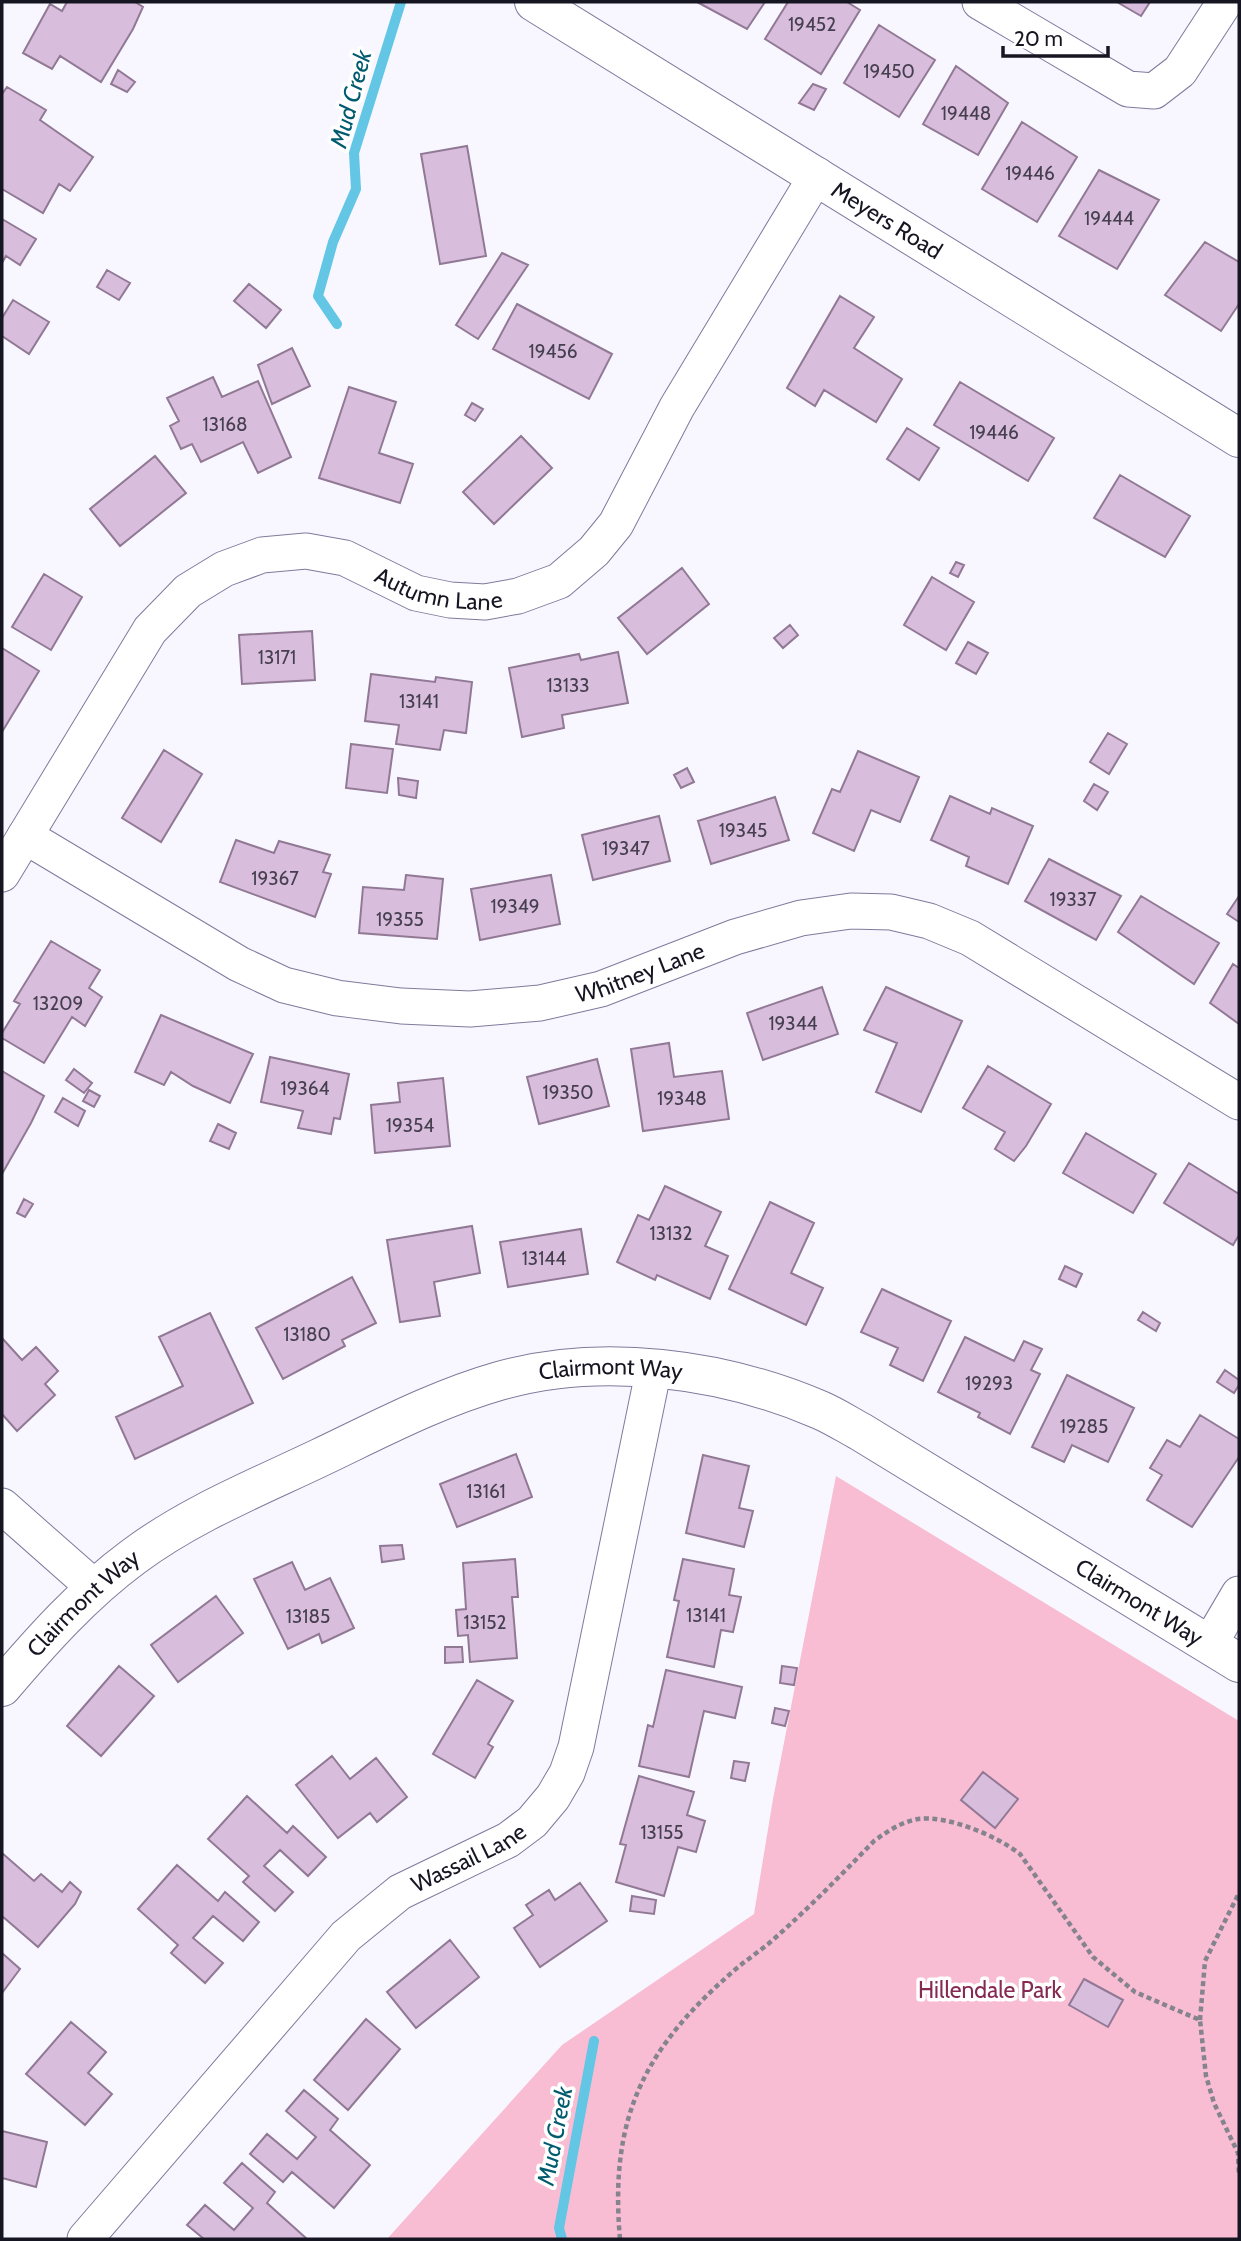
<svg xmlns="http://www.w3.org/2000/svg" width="1241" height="2241" viewBox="0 0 1241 2241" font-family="Cabin,sans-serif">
	<rect width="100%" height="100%" fill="#f8f7ff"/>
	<path fill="#f8bdd2" d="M836 1476 1239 1721V2239H387L562 2045 754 1914 773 1799Z"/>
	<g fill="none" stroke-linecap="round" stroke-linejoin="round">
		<path stroke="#62c6e4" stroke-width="10" d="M337 324 318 296 333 242 356 189 354 153 401 2
			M562 2239 559 2228 594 2041"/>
	</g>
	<path fill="#d8bedc" stroke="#917995" stroke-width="2" d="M67 2H135L143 7 133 29 101 82 60 56 52 69 23 53 50 4 62 11Z
		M697 2H765L747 29Z
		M788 2H847L860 10 821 74 765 39Z
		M1117 2H1150L1141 16Z
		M879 25 935 60 899 117 844 83Z
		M956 66 1008 103 978 155 923 124Z
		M118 70 135 82 127 92 111 84Z
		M813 84 826 89 814 110 799 103Z
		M7 87 46 110 40 120 93 157 70 191 59 184 43 213 2 189V94Z
		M1022 122 1077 157 1037 222 982 189Z
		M467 146 486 256 440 264 421 154Z
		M1099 170 1159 200 1117 269 1059 236Z
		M2 219 36 239 20 265 6 256 2 263Z
		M1205 242 1239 262V304L1221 331 1165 295Z
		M502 253 528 265 478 339 456 325Z
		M107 270 130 283 119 300 97 287Z
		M249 284 281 310 266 328 234 301Z
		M840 296 874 317 854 348 902 379 876 422 824 390 815 406 787 388Z
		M13 300 49 322 29 354 2 336V318Z
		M517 304 612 354 589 399 493 349Z
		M292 348 310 386 272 404 258 365Z
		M213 377 222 397 258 381 291 457 258 473 243 442 201 462 192 444 181 449 170 426 179 421 167 398Z
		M960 382 1054 438 1028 481 934 425Z
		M349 387 396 402 379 453 413 464 400 503 319 478Z
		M472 403 483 409 475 421 465 415Z
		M907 428 939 448 919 480 887 459Z
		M521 436 552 468 494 524 463 492Z
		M155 456 186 493 120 546 90 509Z
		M1120 475 1190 516 1165 557 1094 518Z
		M956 562 964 565 958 577 950 573Z
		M682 568 709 604 647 654 618 618Z
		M44 574 82 597 51 650 12 627Z
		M932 577 974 602 946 650 904 625Z
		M790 625 798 635 783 648 774 638Z
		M312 631 315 680 242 684 239 635Z
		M968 642 988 653 976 674 956 663Z
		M2 648 39 671 2 732Z
		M618 652 628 703 562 715 564 728 522 737 509 668 579 654 581 660Z
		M371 674 435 682 436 677 472 682 466 733 444 730 440 750 396 744 399 725 365 721Z
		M1108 733 1127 744 1109 774 1090 762Z
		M351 744 393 749 387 793 346 788Z
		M164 750 202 774 161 842 122 818Z
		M858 751 919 777 900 822 871 810 854 851 813 833 832 789 840 792Z
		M687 768 694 782 681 788 674 775Z
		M398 778 418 781 416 798 399 795Z
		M1094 784 1108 792 1097 810 1084 801Z
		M950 796 990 814 992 808 1033 826 1008 884 966 866 969 857 931 840Z
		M775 797 789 840 711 864 698 821Z
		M659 816 670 861 593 880 582 835Z
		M236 840 274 853 279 841 330 855 323 872 331 874 315 917 220 882Z
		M1049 859 1121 896 1096 940 1025 901Z
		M406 875 443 879 437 939 359 933 363 887 404 890Z
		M551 875 560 924 480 940 471 889Z
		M1141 896 1219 943 1194 984 1118 932Z
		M1239 896V922L1227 914Z
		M51 941 100 970 89 988 102 997 85 1026 72 1017 44 1063 2 1038V1033L20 1004 14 1001Z
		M1233 964 1239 968V1024L1210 1003Z
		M822 987 838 1034 763 1060 747 1013Z
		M886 987 962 1021 921 1112 876 1092 897 1043 864 1030Z
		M161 1015 253 1054 230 1103 193 1086 171 1072 164 1085 135 1072Z
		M669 1043 674 1077 722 1071 729 1119 643 1131 631 1049Z
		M270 1057 349 1074 340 1119 334 1118 331 1134 298 1128 303 1111 261 1102Z
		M597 1059 609 1106 539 1124 527 1077Z
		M988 1066 1051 1104 1026 1146 1014 1161 995 1149 1005 1132 963 1108Z
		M74 1069 92 1083 84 1093 66 1080Z
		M2 1071 44 1096 31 1123 2 1174Z
		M443 1078 450 1146 375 1153 371 1105 400 1102 398 1083Z
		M89 1090 100 1096 94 1107 83 1101Z
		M63 1098 85 1111 78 1126 55 1112Z
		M218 1124 236 1133 229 1149 210 1141Z
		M1086 1133 1156 1174 1133 1213 1063 1173Z
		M1189 1163 1239 1194V1235L1233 1245 1164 1203Z
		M665 1186 721 1212 705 1246 728 1256 710 1299 657 1275 655 1280 617 1262 638 1215 649 1220Z
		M24 1199 33 1204 25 1217 17 1213Z
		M770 1202 814 1223 791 1273 823 1288 806 1325 729 1289Z
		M472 1226 480 1273 434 1282 440 1316 400 1322 387 1240Z
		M581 1229 588 1274 508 1287 500 1242Z
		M1065 1266 1082 1274 1076 1287 1059 1279Z
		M352 1277 376 1323 342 1340 345 1346 283 1379 256 1328Z
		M882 1289 951 1321 923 1381 890 1365 898 1348 861 1332Z
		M1143 1312 1160 1323 1156 1331 1138 1320Z
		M210 1313 253 1403 135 1459 116 1417 183 1386 159 1337Z
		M965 1337 1014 1361 1024 1341 1042 1349 1031 1370 1040 1374 1010 1434 978 1417 980 1413 938 1392Z
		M2 1338 22 1360 36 1347 58 1371 45 1384 55 1395 17 1431 2 1414Z
		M1225 1370 1239 1380V1385L1234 1393 1217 1382Z
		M1067 1375 1134 1408 1108 1462 1072 1445 1064 1462 1032 1447Z
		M1200 1415 1239 1439V1457L1192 1527 1147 1500 1162 1475 1150 1468 1167 1440 1180 1447Z
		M516 1454 532 1497 457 1527 440 1484Z
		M703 1455 749 1466 739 1508 753 1511 744 1547 686 1533Z
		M402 1545 404 1559 382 1562 380 1546Z
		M515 1559 518 1597H512L517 1658 470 1662 468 1635 458 1636 456 1610 466 1609 463 1563Z
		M683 1559 734 1569 729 1595 741 1597 733 1632 721 1630 714 1667 667 1657 679 1601 674 1600Z
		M292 1562 305 1590 330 1578 354 1628 322 1643 319 1634 288 1649 254 1579Z
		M216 1596 243 1633 178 1682 151 1645Z
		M445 1647H462L463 1662 445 1663Z
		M119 1666 154 1696 101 1756 67 1726Z
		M782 1666 797 1668 794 1685 780 1683Z
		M666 1670 742 1687 735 1718 704 1711 689 1777 639 1766 648 1725 653 1727Z
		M477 1680 513 1701 488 1744 493 1747 475 1778 433 1754Z
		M775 1708 789 1711 785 1726 772 1723Z
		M332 1756 350 1779 376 1758 407 1797 377 1822 370 1813 338 1838 296 1785Z
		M734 1761 749 1763 745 1781 731 1778Z
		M983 1772 1018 1799 995 1828 961 1800Z
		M639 1776 694 1792 687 1815 705 1821 696 1852 678 1847 664 1896 616 1882 626 1845 620 1844Z
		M247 1796 287 1833 293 1826 326 1857 308 1876 280 1850 264 1866 293 1892 275 1911 243 1882 249 1876 208 1839Z
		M2 1853 34 1881 41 1874 62 1892 70 1882 81 1892 75 1904 38 1947 2 1916Z
		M177 1865 218 1901 225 1892 259 1922 243 1941 213 1916 193 1938 223 1963 205 1983 171 1953 178 1945 138 1909Z
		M580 1883 607 1921 540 1967 514 1928 533 1915 526 1905 549 1890 555 1900Z
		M632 1896 656 1900 654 1914 630 1911Z
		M450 1940 479 1977 416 2028 387 1992Z
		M2 1953 20 1969 2 1993Z
		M1084 1979 1123 2000 1108 2027 1069 2005Z
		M366 2019 400 2049 348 2110 314 2080Z
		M71 2022 106 2052 88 2073 112 2094 85 2125 26 2074Z
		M304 2090 338 2119 330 2130 370 2165 334 2208 292 2172 283 2182 250 2154 267 2134 297 2159 316 2137 286 2111Z
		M2 2131 47 2142 36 2187 2 2178Z
		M242 2163 275 2192 267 2203 307 2239H204L187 2225 205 2205 234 2230 253 2208 224 2183Z"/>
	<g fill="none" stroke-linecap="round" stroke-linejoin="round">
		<defs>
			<g id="street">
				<path d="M980 2 1128 89 1154 91 1180 71 1225 2"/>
				<path id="s1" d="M25 836 239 964 284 985 337 998 401 1006 470 1009 540 1003 601 989 735 937 801 918 851 911 891 912 929 921 970 938 1239 1102"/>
				<path id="s2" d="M2 874 150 630 188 591 224 569 262 555 306 551 345 558 416 593 450 600 485 602 518 596 559 581 594 551 616 524 677 407 817 175"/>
				<path d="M2 1506 95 1588"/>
				<path d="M1209 1645 1239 1594"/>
				<path id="s3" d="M85 2239 346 1936 400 1892 508 1840 532 1822 553 1797 567 1773 576 1747 654 1368"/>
			</g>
			<g id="secondary">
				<path id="s4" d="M534 2 1239 438"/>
				<path id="s5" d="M2 1687C42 1640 83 1594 133 1557 189 1515 256 1488 319 1458 378 1430 436 1399 499 1381 601 1352 722 1368 820 1410 834 1416 848 1425 861 1432L1239 1663"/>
			</g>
		</defs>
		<use href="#street" stroke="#7d7b9c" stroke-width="37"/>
		<use href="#secondary" stroke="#7d7b9c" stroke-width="40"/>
		<path stroke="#84838e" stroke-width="4.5" stroke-dasharray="5 3.5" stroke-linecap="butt" d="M1200 2020 1205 1961 1239 1893
			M620 2239C609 2116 645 2047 737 1968 749 1958 763 1949 775 1938 810 1907 842 1874 874 1841 888 1831 901 1822 918 1819 948 1815 997 1836 1020 1854L1093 1957 1135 1992 1200 2020 1206 2076 1214 2103 1238 2153 1239 2175"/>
		<use href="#street" stroke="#fff" stroke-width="35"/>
		<use href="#secondary" stroke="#fff" stroke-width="38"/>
	</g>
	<g text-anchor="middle" stroke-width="7" stroke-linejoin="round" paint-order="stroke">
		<g font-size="19" fill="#463f50">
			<text x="812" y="31">19452</text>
			<text x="889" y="78">19450</text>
			<text x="966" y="120">19448</text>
			<text x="1030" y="180">19446</text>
			<text x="1109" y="225">19444</text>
			<text x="553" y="358">19456</text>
			<text x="225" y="431">13168</text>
			<text x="994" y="439">19446</text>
			<text x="277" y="664">13171</text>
			<text x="568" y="692">13133</text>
			<text x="419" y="708">13141</text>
			<text x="743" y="837">19345</text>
			<text x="626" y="855">19347</text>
			<text x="275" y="885">19367</text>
			<text x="1073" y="906">19337</text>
			<text x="515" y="913">19349</text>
			<text x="400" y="926">19355</text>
			<text x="58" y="1010">13209</text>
			<text x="793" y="1030">19344</text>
			<text x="305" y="1095">19364</text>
			<text x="568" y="1099">19350</text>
			<text x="682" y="1105">19348</text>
			<text x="410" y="1132">19354</text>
			<text x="671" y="1240">13132</text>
			<text x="544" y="1265">13144</text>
			<text x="307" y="1341">13180</text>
			<text x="989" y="1390">19293</text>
			<text x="1084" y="1433">19285</text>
			<text x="486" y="1498">13161</text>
			<text x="706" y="1622">13141</text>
			<text x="308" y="1623">13185</text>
			<text x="485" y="1629">13152</text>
			<text x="662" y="1839">13155</text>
		</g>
		<g font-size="23" fill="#161522" stroke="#fff">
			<text dy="8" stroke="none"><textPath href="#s4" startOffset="415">Meyers Road</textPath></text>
			<text dy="8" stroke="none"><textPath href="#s2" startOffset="607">Autumn Lane</textPath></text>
			<text dy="8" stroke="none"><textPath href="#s1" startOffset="662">Whitney Lane</textPath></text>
			<text dy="8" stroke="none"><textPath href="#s5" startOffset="705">Clairmont Way</textPath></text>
			<text dy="8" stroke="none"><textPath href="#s5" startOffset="1293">Clairmont Way</textPath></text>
			<text dy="8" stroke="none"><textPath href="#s5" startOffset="117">Clairmont Way</textPath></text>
			<text dy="8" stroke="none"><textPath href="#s3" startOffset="546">Wassail Lane</textPath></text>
		</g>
		<g font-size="23" fill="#862953" stroke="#fff">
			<text x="990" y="1998">Hillendale Park</text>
		</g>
		<g font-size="24" font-style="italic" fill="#005b6f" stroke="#fff">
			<text transform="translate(351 99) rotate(-75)" y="8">Mud Creek</text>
			<text transform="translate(555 2136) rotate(-79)" y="8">Mud Creek</text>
		</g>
	</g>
	<rect width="1241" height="2241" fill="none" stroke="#161522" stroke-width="7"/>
	<path d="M1003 46v10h105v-10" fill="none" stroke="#161522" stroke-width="3.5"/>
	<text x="1014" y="46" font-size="21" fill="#161522" stroke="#ffffff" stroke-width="5" paint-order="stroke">20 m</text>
</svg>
